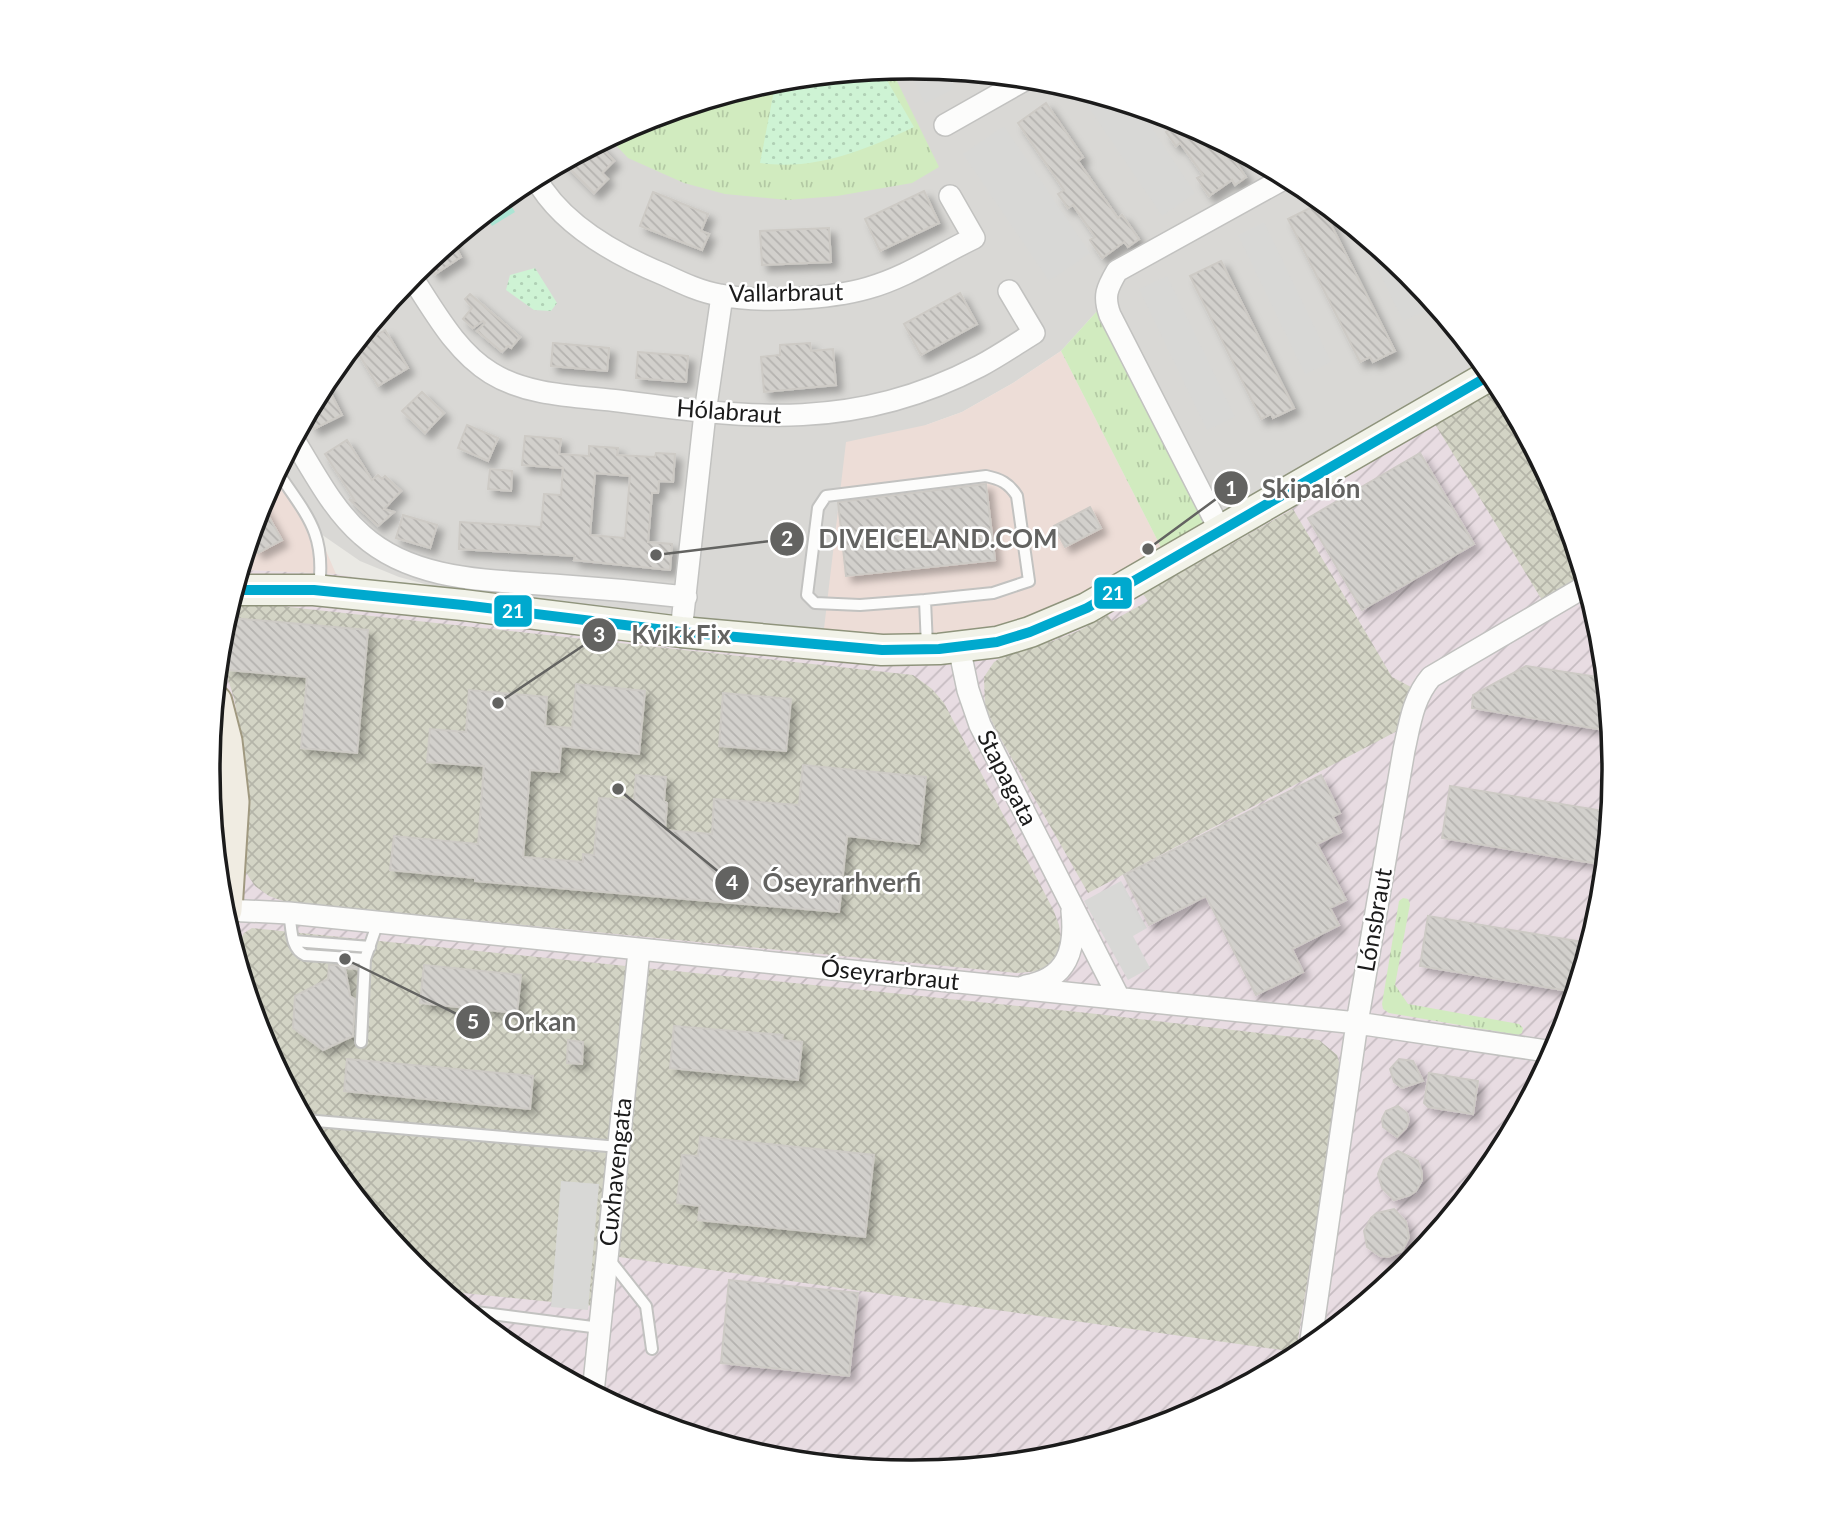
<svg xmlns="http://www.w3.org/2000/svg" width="1822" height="1539" viewBox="0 0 1822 1539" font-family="Lato,sans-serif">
	<defs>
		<pattern id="industrial-furrows" width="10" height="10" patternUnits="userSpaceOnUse" patternTransform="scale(1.75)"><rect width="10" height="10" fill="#e8dce2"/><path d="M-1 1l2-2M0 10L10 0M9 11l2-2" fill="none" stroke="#c6bcc1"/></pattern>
		<pattern id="construction-cross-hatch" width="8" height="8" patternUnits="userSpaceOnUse" patternTransform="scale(1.75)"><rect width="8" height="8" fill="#d3d4c5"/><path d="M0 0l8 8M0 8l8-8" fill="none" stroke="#b5b5a9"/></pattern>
		<pattern id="grass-tufts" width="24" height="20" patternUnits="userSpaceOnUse" patternTransform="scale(1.75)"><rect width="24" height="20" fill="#d1ebbf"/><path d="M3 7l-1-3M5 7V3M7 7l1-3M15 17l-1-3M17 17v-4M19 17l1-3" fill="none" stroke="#b3c9a4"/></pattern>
		<pattern id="park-dots" width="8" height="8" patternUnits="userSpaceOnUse" patternTransform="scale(1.75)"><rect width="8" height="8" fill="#cef3d4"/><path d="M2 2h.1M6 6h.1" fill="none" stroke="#b0d0b5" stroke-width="1.8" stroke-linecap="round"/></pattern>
		<pattern id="building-back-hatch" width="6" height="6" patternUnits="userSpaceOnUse" patternTransform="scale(1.75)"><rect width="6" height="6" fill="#d2d0cc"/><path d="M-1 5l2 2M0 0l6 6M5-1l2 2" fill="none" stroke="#b4b2af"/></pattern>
		<filter id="shadow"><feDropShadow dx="6" dy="6" stdDeviation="3.5" flood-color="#0004"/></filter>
	</defs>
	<rect width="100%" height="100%" fill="#eae9e4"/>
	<path fill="#d9d8d5" d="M911 67 1049 80 1180 120 1302 185 1408 273 1490 372 1222 518 1099 309 1061 351 1013 383 962 412 926 425 823 637 507 606 399 577 360 561 318 532 281 465 327 379 414 272 521 185 642 120 774 80Z"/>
	<path fill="#edddd7" d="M1061 351 1164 553 1091 594 989 634 823 637 846 442 926 425 962 412 1013 383Z
		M281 465 318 532 336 574 241 570 262 500Z"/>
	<path fill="url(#industrial-furrows)" d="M1490 372 1561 501 1601 633 1614 770 1600 907 1560 1039 1495 1160 1408 1267 1301 1354 1180 1419 1048 1459 911 1472 773 1459 642 1419 520 1354 414 1266 326 1160 261 1038 221 906 208 769 222 632 241 570 336 574 507 606 823 637 989 634 1037 620Z"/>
	<path fill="url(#construction-cross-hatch)" d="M1499 386 1561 501 1583 576 1542 600 1435 424Z
		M1293 509 1392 677 1411 687 1401 729 1088 893 998 734 985 707 984 677 994 662 1005 655 1056 640 1080 630 1108 615 1112 621 1148 601 1143 594Z
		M243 602 913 675 932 689 944 703 1053 909 1059 925 1061 940 1059 952 1050 965 1041 971 1017 973 286 902 269 896 255 886 245 871V772L241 733 234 698 223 664 225 637 230 617Z
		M252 928 1088 1013 1319 1040 1337 1055 1341 1069 1296 1352 619 1257 612 1308 444 1291 414 1266 326 1160 261 1038 237 959 240 941 244 933Z"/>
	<path fill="url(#grass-tufts)" d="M891 69 939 167 912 183 837 196 787 200 725 194 684 183 628 158 609 138 642 120 774 80Z
		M1099 309 1222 518 1164 553 1061 351Z
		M1403 898 1408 899 1410 904 1395 985 1408 1004 1519 1024 1523 1028 1522 1033 1518 1035 1389 1013 1383 1009 1382 1004 1399 901Z"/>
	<path fill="url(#park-dots)" d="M881 70 914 127C865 150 815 171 760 163L776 80Z
		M535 268 557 303 551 311 534 310 506 290 510 275Z"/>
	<path fill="#abe5d4" d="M506 197 515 212 492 226 485 214Z"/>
	<path fill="#d8d8d6" d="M907 67 946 70 955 88 925 103Z
		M1096 95 1138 107 1195 193 1162 216 1085 102Z
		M1004 126 1090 253 1049 281 963 154Z
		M1264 222 1331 362 1305 374 1238 235Z
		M1361 234 1408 273 1417 283 1429 309 1403 321Z
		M1167 276 1235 417 1207 430 1139 289Z
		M1121 881 1147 928 1133 936 1150 968 1128 980 1084 901Z
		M561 1181 599 1184 588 1310 551 1307Z"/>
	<path fill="url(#building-back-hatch)" stroke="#cdcac5" stroke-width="2" fill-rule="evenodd" filter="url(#shadow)" d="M1046 103 1083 157 1078 161 1118 218 1122 215 1139 239 1128 247 1124 242 1102 258 1090 240 1095 237 1073 205 1068 208 1058 194 1064 190 1018 123Z
		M1162 115 1180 120 1212 137 1225 156 1229 153 1246 177 1235 185 1232 180 1209 196 1197 178 1203 175 1180 143 1176 146 1166 132 1172 128Z
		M598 144 614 161 602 173 608 179 594 193 563 162Z
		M924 191 939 223 880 251 865 219Z
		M653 192 708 214 701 231 709 234 702 250 640 226Z
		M1320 203 1395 351 1373 362 1370 357 1360 362 1288 219Z
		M829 228 831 262 762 265 760 231Z
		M452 241 461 257 435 274 427 261Z
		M1221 261 1294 408 1273 418 1271 414 1261 419 1190 276Z
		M960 293 977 324 921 355 904 324Z
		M470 294 520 337 511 348 508 346 502 352 477 331 485 323 483 321 473 328 463 319 472 308 465 299Z
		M385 330 408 368 378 386 355 348Z
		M553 343 609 348 607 371 551 366Z
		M810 343 811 351 833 349 836 385 764 392 761 357 780 355V345Z
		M638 352 688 356 686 382 636 378Z
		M325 382 342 415 314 429 307 415Z
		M422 392 444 413 425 433 402 411Z
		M467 425 498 438 488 461 458 448Z
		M525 436 561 439 559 454 589 456V446L618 448 617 455 655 457 656 453 675 454 673 482 659 481 658 493H652L648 542 672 544 670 570 574 560 575 556 459 549 460 522 541 527 544 494 561 495 563 468 522 465ZM595 473 630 476 625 538 590 535Z
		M347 440 372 480 378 475 382 479 385 476 401 491 384 509 394 512 378 526 349 499 355 501 325 454Z
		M1420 453 1474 544 1362 610 1308 518Z
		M490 469 512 471 511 491 488 489Z
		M986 484 995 560 846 576 838 502Z
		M261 503 282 540 258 553 250 539Z
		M1090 507 1101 528 1065 547 1054 526Z
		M403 515 437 525 430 548 396 538Z
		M232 618 368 630 357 753 301 748 307 677 228 670Z
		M1526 666 1605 678 1610 731 1472 708 1473 695Z
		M576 684 645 691 639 754 561 746 559 772 530 770 523 857 583 862V854L594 855 599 798 634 800 636 775 666 777 664 801 667 803 665 830 712 834 714 799 799 805 803 765 926 777 919 844 847 836 839 912 475 881V878L390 870 394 836 478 844 484 766 427 762 430 729 466 732 469 690 547 697 545 726 572 728Z
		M723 693 791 699 786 751 719 746Z
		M1321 775 1340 813 1333 817 1341 832 1317 844 1346 900 1330 908 1339 925 1292 949 1303 972 1256 995 1206 896 1149 925 1124 875Z
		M1450 786 1610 812 1605 865 1442 838Z
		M1428 916 1589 943 1575 992 1420 966Z
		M329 965 357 966V969L345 968 350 996 355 999 353 1036 323 1050 293 1028 295 996 328 979Z
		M424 965 521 975 517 1013 420 1003Z
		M674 1026 783 1035 782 1040 802 1042 798 1080 670 1068Z
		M568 1040 583 1042 582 1064 567 1063Z
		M347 1059 533 1076 530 1109 344 1091Z
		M1399 1059 1413 1061 1423 1081 1402 1088 1394 1082 1390 1069Z
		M1429 1073 1478 1081 1473 1114 1428 1107 1424 1103Z
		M1398 1106 1407 1113 1409 1120 1406 1128 1397 1137 1383 1127 1382 1119 1386 1111Z
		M700 1137 874 1155 865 1237 698 1220 700 1206 677 1203 682 1155 698 1156Z
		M1398 1151 1418 1161 1422 1173V1180L1416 1191 1410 1195 1394 1200 1382 1188 1378 1174 1384 1160Z
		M1394 1209 1406 1222 1409 1237 1402 1251 1388 1257 1380 1256 1367 1247 1364 1231 1371 1218 1377 1213Z
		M729 1280 858 1293 849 1376 721 1363Z"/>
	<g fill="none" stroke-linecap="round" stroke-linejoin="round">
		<defs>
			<path id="lane" d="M277 471C306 515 326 532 319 588
				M925 600 860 605 815 603 807 595 818 508 826 496 986 476C1000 479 1009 483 1017 496L1029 581 993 593 925 600 927 646
				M289 913C292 928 290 949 305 955L365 959 378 922
				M294 941 370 947
				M361 1042 365 959
				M305 1120 619 1147
				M609 1259 646 1306 652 1349
				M468 1311 600 1328"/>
			<path id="street" d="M945 125 1028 78
				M535 177C561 225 616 255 665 275 682 283 701 292 720 295 760 303 829 299 868 288 907 277 938 255 974 238L950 196
				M411 276C434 310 455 351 491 373 528 396 576 396 619 401 752 419 855 431 980 366 999 356 1016 344 1034 333L1009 291
				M294 440C314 472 333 510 362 535 413 581 488 580 553 585 598 588 642 592 686 597
				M1221 532 1110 315C1103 296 1107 288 1117 271L1287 177
				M681 632 705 413 722 296
				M959 647 968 690 980 725 1119 998
				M225 917V910L289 913 1357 1023 1553 1052
				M1025 986C1068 979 1076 949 1072 911
				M1310 1347 1357 1023 1404 750C1410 723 1413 698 1431 677L1586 586
				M593 1393 639 951"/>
			<path id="secondary" d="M234 590H314L463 605 681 632 882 650 939 649 997 642 1030 632 1087 608 1492 374"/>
			<path id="primary" d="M215 702 225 741 232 802 225 910"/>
		</defs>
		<use href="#lane" stroke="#c2c2c0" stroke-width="14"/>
		<use href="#street" stroke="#c2c2c0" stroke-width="24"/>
		<use href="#secondary" stroke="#8f947c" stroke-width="33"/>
		<use href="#primary" stroke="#a09980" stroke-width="37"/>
		<use href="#lane" stroke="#fcfcfb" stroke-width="10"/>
		<use href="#street" stroke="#fcfcfb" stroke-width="21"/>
		<use href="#secondary" stroke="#f1f2e8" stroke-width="30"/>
		<use href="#primary" stroke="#f0ece2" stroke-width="33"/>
		<defs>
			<path id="bus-1" d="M234 590H314L463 605 681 632 882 650 939 649 997 642 1030 632 1087 608 1492 374"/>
		</defs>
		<use href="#bus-1" stroke="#fff" stroke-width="16"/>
		<use href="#bus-1" stroke="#00a9ce" stroke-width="10"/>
	</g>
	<g text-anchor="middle" stroke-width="5" stroke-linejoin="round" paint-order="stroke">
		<g font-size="24" fill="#1b1b1b" stroke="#fff">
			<text transform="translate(786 293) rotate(-1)" y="8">Vallarbraut</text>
			<text transform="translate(729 412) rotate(4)" y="8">Hólabraut</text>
			<text transform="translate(1007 778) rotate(63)" y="8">Stapagata</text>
			<text transform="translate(1375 920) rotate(-80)" y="8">Lónsbraut</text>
			<text transform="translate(890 975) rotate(6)" y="8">Óseyrarbraut</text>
			<text transform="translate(616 1172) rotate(-84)" y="8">Cuxhavengata</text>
		</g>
	</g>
	<path d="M0 0H1822V1539H0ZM910 79H912A690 690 0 0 1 1602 769V770A690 690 0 0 1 912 1460H910A690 690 0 0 1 220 770V769A690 690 0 0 1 910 79Z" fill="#fff" fill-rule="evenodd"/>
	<path fill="none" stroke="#1b1b1b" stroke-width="3.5" d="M910 79H912A690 690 0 0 1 1602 769V770A690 690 0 0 1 912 1460H910A690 690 0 0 1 220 770V769A690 690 0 0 1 910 79Z"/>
	<path fill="none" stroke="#636361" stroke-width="2.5" d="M1148 549L1231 488M656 555L787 539M498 703L599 635M618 789L732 883M345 959L473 1022"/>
	<g fill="#636361" stroke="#fff" stroke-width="2.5">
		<circle cx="1148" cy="549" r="7"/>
		<circle cx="656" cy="555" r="7"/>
		<circle cx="498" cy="703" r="7"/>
		<circle cx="618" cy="789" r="7"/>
		<circle cx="345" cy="959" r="7"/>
		<circle cx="1231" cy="488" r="18"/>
		<circle cx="787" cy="539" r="18"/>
		<circle cx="599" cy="635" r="18"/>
		<circle cx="732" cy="883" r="18"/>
		<circle cx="473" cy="1022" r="18"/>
	</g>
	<g font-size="21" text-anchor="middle" font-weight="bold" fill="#fff">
		<text x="1231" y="496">1</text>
		<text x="787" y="546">2</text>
		<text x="599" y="642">3</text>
		<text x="732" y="890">4</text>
		<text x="473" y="1029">5</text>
	</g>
	<g font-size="26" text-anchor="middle" font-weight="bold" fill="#636361" stroke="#fff" stroke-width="5" stroke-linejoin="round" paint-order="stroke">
		<text x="1311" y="498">Skipalón</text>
		<text x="938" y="548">DIVEICELAND.COM</text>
		<text x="681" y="644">KvikkFix</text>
		<text x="842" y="892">Óseyrarhverfi</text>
		<text x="540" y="1031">Orkan</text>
	</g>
	<g stroke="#fff" stroke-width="2.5">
		<rect x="1093" y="576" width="40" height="34" rx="7" fill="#00a9ce"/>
		<rect x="493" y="594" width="40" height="34" rx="7" fill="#00a9ce"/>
	</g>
	<g font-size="19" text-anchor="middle" font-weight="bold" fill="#fff">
		<text x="1113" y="600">21</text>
		<text x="513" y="618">21</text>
	</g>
</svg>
